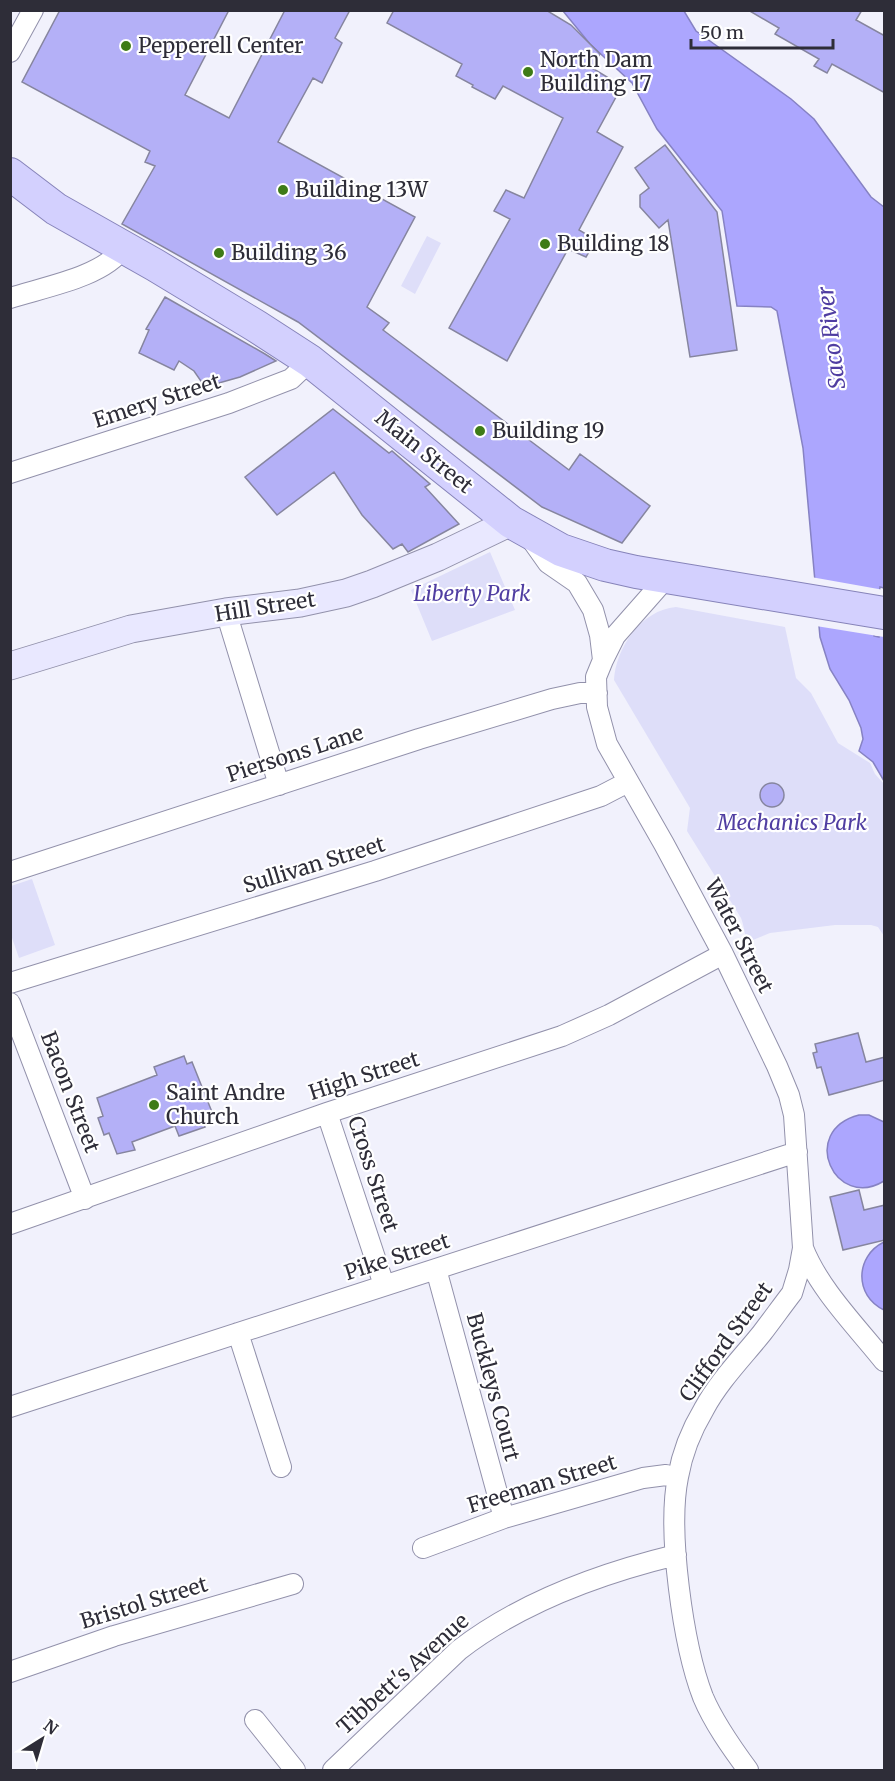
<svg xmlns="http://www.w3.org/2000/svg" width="895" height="1781" viewBox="0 0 895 1781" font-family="Merriweather,serif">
	<rect width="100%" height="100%" fill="#f1f1fc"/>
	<path fill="#dedef9" d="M427 236 441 243 415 294 401 286Z
		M490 552 515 610 432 641 411 590Z
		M676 607 785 627 796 678 811 693 838 743 870 763 875 774 884 784V936L878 927 871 925H835L770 933 748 942C745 938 744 925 741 918L687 831 690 808 614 680C616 648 641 610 676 607Z
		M32 879 55 945 19 958 11 935V886Z"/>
	<path fill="#aca6fe" stroke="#8682c3" stroke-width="1.5" d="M563 11H684L696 31 791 99 814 119 871 197 884 207V588L880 587 874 636 879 637 884 593V781L873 762 859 751 863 739 861 728 849 700 830 669 820 637 803 448 777 311 771 307 737 306 722 211 657 129 632 83 590 44Z
		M859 1115H869L884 1122V1181C835 1211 798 1131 859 1115Z
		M884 1242V1310C854 1296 855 1256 884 1242Z"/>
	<path fill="#f1f1fc" d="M811 577 884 590V637L816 626Z"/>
	<path fill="#b4b0f7" stroke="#86859f" stroke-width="1.5" d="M60 10H229L185 95 229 118 285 10H350L335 38 342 43 322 83 313 78 278 142 415 217 367 307 389 323 383 330 569 470 580 454 650 506 622 543 542 507 298 322 122 224 155 166 145 162 150 151 22 82Z
		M394 10H546L571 25 600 54 592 68 622 86 597 132 623 147 579 230 596 240 586 257 568 249 507 361 449 328 510 219 494 211 506 190 524 198 563 118 503 86 495 99 472 87 473 85 456 76 462 64 387 23Z
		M748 10H862L856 20 885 36V93L832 64 827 73 814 66 819 59 775 34 779 28Z
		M665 145 717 212 737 350 690 357 668 220 659 228 640 207V195L649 188 635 168Z
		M165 297 265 354 276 361 240 377 205 387 194 371 179 361 174 370 139 353 149 330 146 329Z
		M333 409 389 453 392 451 430 484 425 487 459 524 408 552 402 544 393 549 362 515 334 472 277 515 245 477Z
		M760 795a12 12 0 1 1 24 0a12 12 0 1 1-24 0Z
		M858 1033 866 1062 885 1057V1080L829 1095 821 1067 817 1068 813 1053 817 1052 815 1044Z
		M184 1056 187 1064 192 1062 212 1112 201 1117 205 1127 179 1136 175 1126 132 1142 135 1150 117 1154 109 1133 104 1135 98 1118 103 1116 97 1098 157 1075 154 1067Z
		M859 1190 864 1210 885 1205V1240L843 1250 830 1197Z"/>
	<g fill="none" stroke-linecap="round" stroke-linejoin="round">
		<defs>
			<path id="street" d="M10 52 33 10
				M10 298C44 287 103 277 123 248
				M10 473 229 403 291 379 310 361
				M531 539 548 563 577 583 593 610 600 635 603 660
				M667 577 615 636 603 660 596 677 597 707 607 744 664 844 723 954 777 1066 789 1095 794 1115 803 1248 799 1270 792 1293C782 1306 772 1320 762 1333 742 1358 719 1381 704 1409 692 1429 682 1454 678 1477 667 1531 683 1645 703 1697 714 1723 731 1747 748 1770
				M226 612 279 785
				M10 872 419 739 552 699 580 693H597
				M10 983 375 871 601 796 628 782
				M10 1003 85 1199
				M327 1113 384 1285
				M10 1224 327 1113 562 1036 609 1015 723 954
				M803 1248C819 1289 857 1327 884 1361
				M436 1269 504 1518
				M238 1333 281 1467
				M10 1407 797 1152
				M423 1548 504 1518 643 1478 666 1475 677 1478
				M10 1672 114 1636 293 1584
				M255 1720 295 1770
				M333 1770 459 1650C520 1603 602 1573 676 1555"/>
			<path id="secondary" d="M10 666 131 629 226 612 300 603 346 593 372 584 438 557 511 522"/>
			<path id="primary" d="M10 174 56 209 155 265 256 326 310 361 511 522 561 550 605 565 636 572 884 613"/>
		</defs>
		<use href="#street" stroke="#9291ab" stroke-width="22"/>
		<use href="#secondary" stroke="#9291ab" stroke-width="29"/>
		<use href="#primary" stroke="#8683b9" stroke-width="34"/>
		<use href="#street" stroke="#fff" stroke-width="20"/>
		<use href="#secondary" stroke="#e9e8ff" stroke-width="27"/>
		<use href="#primary" stroke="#d3d0fe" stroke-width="32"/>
	</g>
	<g fill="#3e7b17" stroke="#fff" stroke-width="2">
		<circle cx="126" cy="46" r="6"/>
		<circle cx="528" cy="72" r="6"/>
		<circle cx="283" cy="190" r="6"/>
		<circle cx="545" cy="244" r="6"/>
		<circle cx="219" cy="253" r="6"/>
		<circle cx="480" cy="431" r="6"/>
		<circle cx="154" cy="1105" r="6"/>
	</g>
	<g text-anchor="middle" stroke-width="4.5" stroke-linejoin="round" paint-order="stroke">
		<g font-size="21" fill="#2e2d38" stroke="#fff" text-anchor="start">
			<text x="138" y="53">Pepperell Center</text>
			<text x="540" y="67">North Dam<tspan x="540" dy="24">Building 17</tspan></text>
			<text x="295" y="197">Building 13W</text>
			<text x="557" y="251">Building 18</text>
			<text x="231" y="260">Building 36</text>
			<text x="492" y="438">Building 19</text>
			<text x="166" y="1100">Saint Andre<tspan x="166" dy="24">Church</tspan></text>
		</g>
		<g font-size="21" fill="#2e2d38" stroke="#fff">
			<text transform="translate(157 401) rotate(-18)" y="7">Emery Street</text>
			<text transform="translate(424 452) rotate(39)" y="7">Main Street</text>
			<text transform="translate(265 607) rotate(-9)" y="7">Hill Street</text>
			<text transform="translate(295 754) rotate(-18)" y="7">Piersons Lane</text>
			<text transform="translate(314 865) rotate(-17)" y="7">Sullivan Street</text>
			<text transform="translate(739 936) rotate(63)" y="7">Water Street</text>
			<text transform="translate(364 1076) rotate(-18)" y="7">High Street</text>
			<text transform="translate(70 1092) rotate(69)" y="7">Bacon Street</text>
			<text transform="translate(373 1174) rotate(72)" y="7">Cross Street</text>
			<text transform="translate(397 1257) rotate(-18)" y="7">Pike Street</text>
			<text transform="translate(726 1342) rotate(-54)" y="7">Clifford Street</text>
			<text transform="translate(493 1387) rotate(75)" y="7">Buckleys Court</text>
			<text transform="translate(542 1484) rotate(-17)" y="7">Freeman Street</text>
			<text transform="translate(144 1603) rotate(-17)" y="7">Bristol Street</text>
			<text transform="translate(403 1674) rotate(-42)" y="7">Tibbett's Avenue</text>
		</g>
		<g font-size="21" font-style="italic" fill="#503ea2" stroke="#fff">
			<text x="472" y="601">Liberty Park</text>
			<text x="792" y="830">Mechanics Park</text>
		</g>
		<g font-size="22" font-style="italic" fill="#4f3da1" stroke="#fff">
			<text transform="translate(831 338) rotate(-97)" y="8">Saco River</text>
		</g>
	</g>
	<rect width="895" height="1781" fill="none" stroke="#2e2d38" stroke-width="24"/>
	<g transform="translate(42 1739) rotate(37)" stroke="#ffffff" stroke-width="4.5" paint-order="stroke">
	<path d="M0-4.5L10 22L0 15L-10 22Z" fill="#2e2d38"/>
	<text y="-9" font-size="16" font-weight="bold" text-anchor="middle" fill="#2e2d38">N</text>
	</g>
	<path d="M691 39v9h142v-9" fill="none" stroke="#2e2d38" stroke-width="3"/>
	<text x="700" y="39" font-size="18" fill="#2e2d38" stroke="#ffffff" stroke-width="4.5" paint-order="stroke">50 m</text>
</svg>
